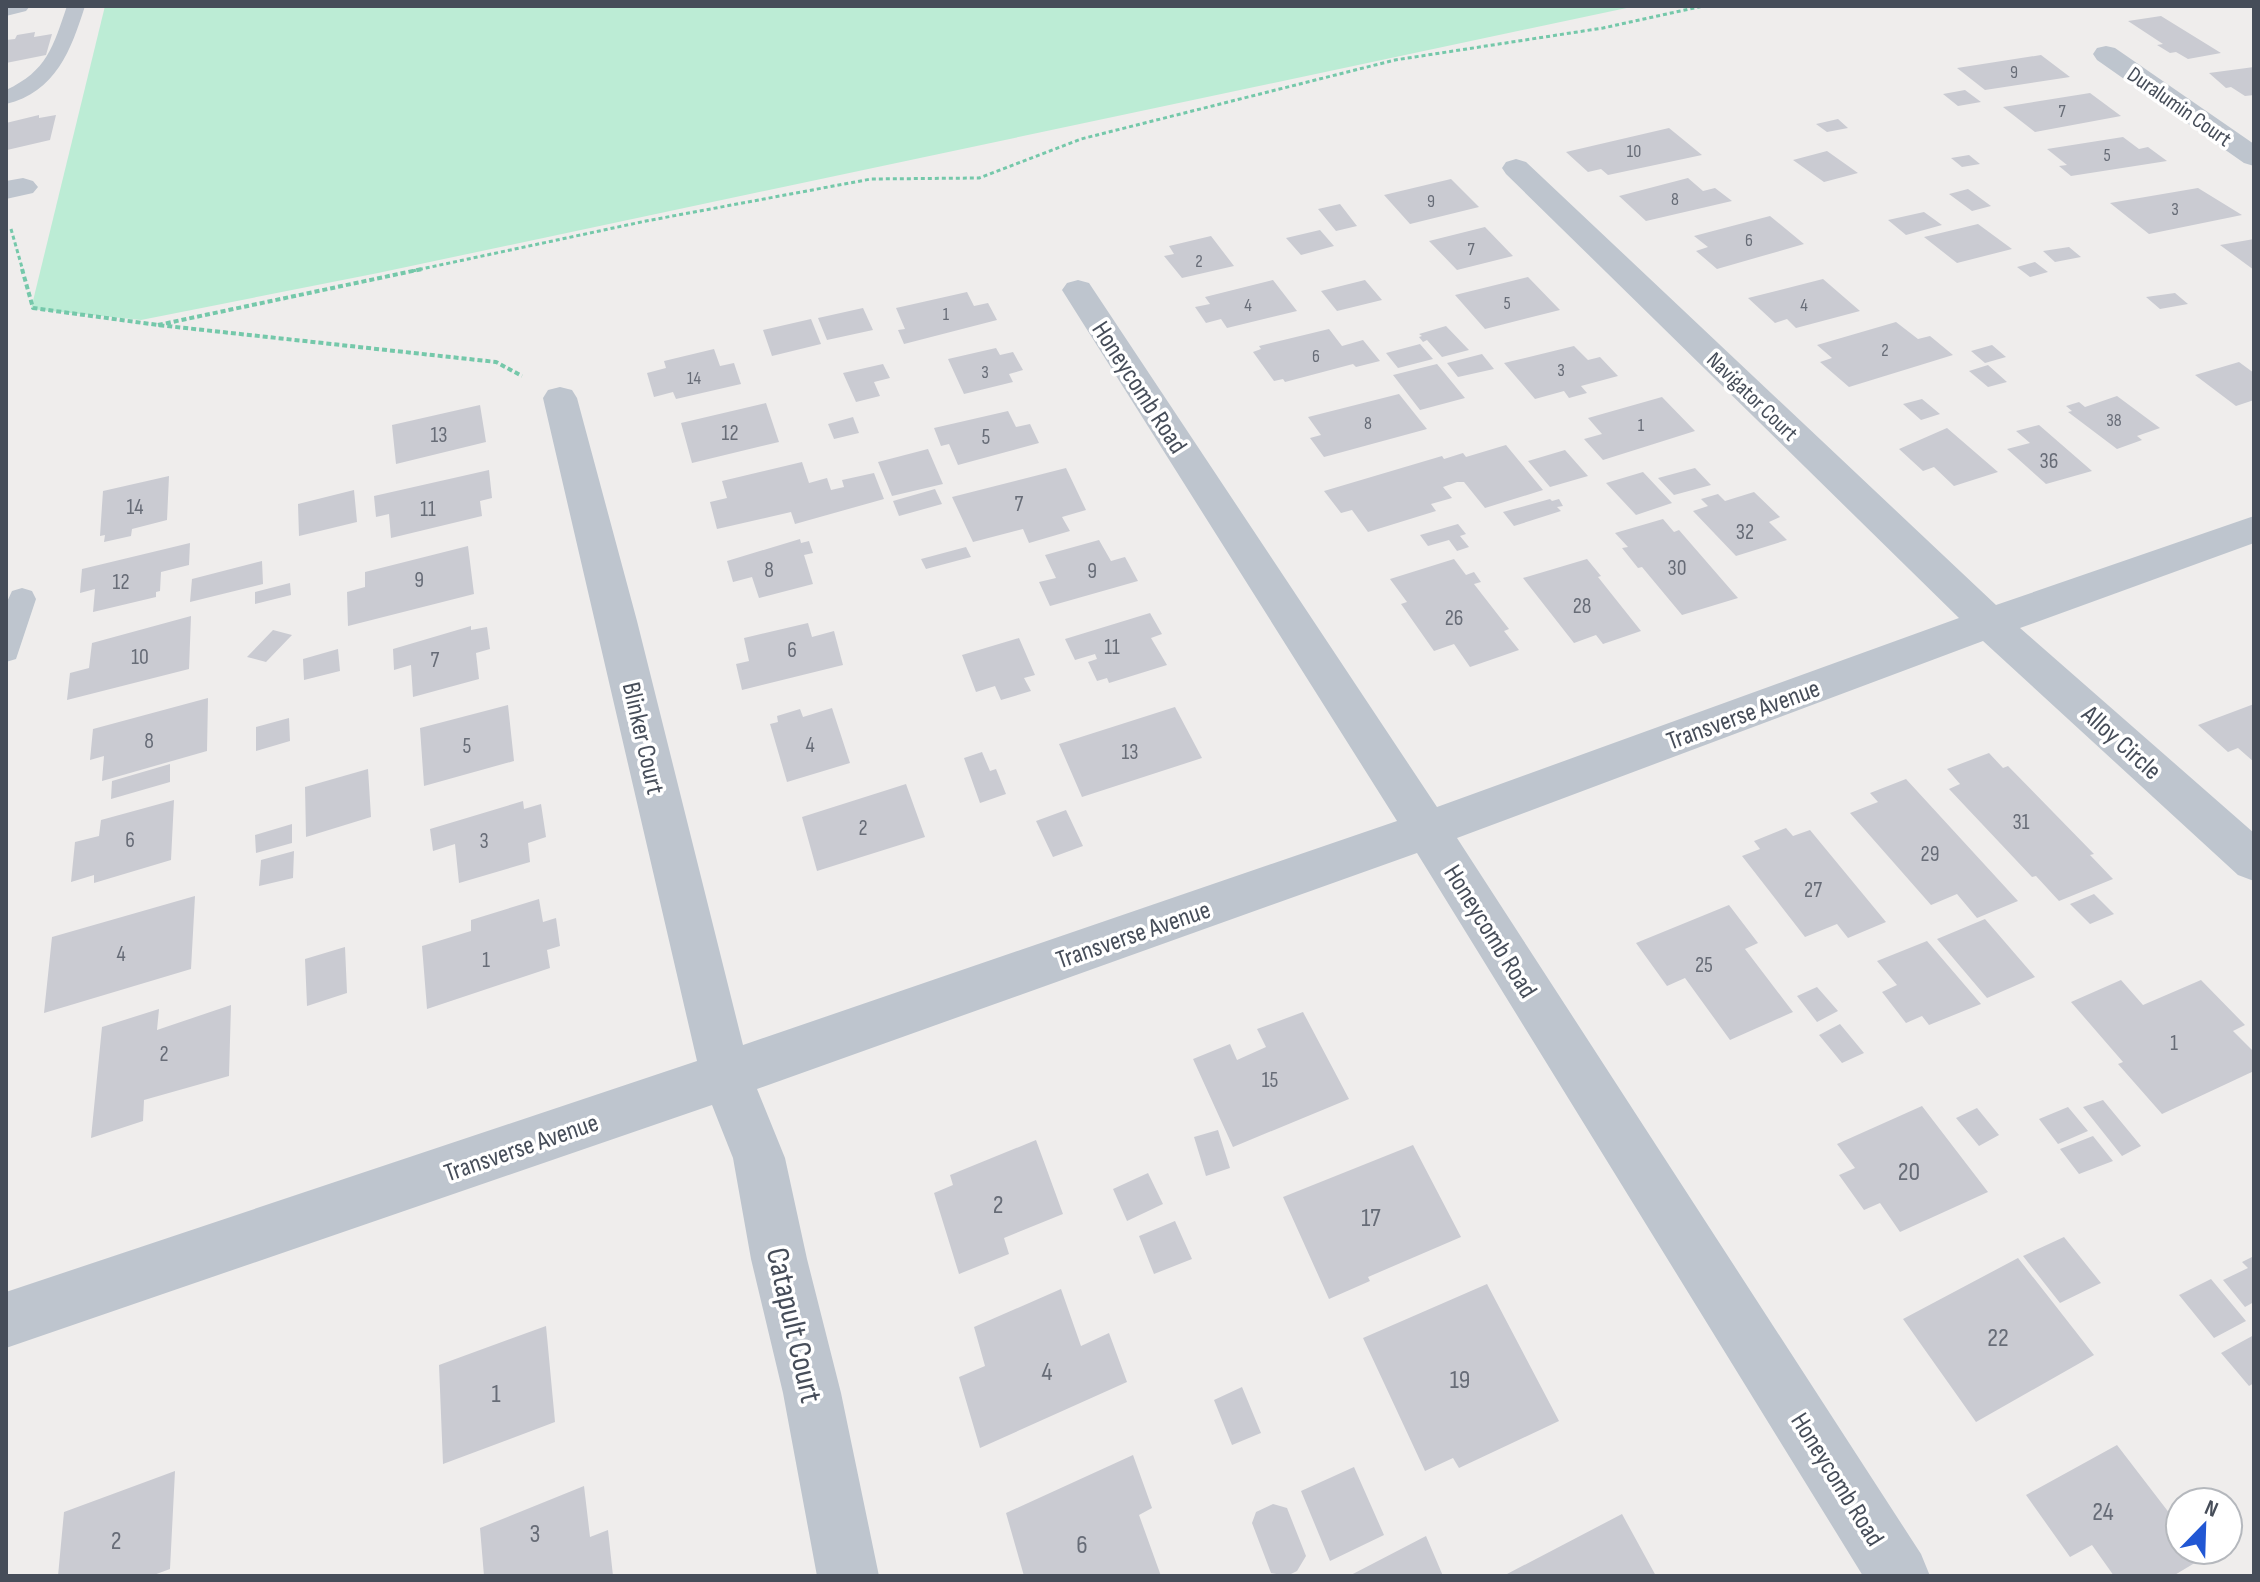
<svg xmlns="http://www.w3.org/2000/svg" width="2260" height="1582" viewBox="0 0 2260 1582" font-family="'Sofia Sans Condensed',sans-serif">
	<rect width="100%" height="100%" fill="#efedec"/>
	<path fill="#bcecd5" d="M105 6H1636L378 273 141 320 31 309Z"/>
	<path fill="#cacbd2" d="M2161 16 2221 53 2188 59 2176 52 2170 53 2157 45 2163 44 2128 21Z
		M35 32 34 37 52 34 46 55 6 63V40L15 39 17 35Z
		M2041 55 2070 77 1985 90 1957 68Z
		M2254 67V95L2245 96 2231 87 2226 88 2209 73Z
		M1965 90 1981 102 1958 106 1943 94Z
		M2090 93 2121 116 2035 132 2003 107Z
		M39 115V118L56 115 50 140 7 150 6 123Z
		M1838 119 1848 128 1827 132 1816 124Z
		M1669 128 1702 155 1608 175 1601 169 1588 172 1566 152Z
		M2123 137 2139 149 2148 147 2167 161 2071 176 2059 166 2067 165 2047 149Z
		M1827 151 1858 173 1824 182 1793 160Z
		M1969 155 1980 164 1962 167 1951 158Z
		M1688 178 1703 191 1715 188 1732 201 1646 221 1619 196Z
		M1451 179 1479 207 1410 224 1384 195Z
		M2198 188 2242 215 2149 234 2110 203Z
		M1968 189 1991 206 1972 211 1949 194Z
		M1340 204 1357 226 1336 231 1318 209Z
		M1924 212 1942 225 1906 235 1888 220Z
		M1770 216 1804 244 1717 269 1696 251 1708 247 1694 236Z
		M1978 224 2012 249 1957 263 1924 237Z
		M1485 227 1513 256 1457 270 1429 241Z
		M1320 230 1334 246 1301 255 1286 238Z
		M1211 236 1234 266 1182 278 1164 256 1174 254 1169 246Z
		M2254 239V270L2220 245Z
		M2069 247 2081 257 2055 262 2043 251Z
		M2035 262 2048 272 2030 277 2017 267Z
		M1528 277 1560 310 1485 329 1455 295Z
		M1823 279 1860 311 1796 328 1787 319 1775 323 1748 298Z
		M1273 280 1297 311 1227 328 1221 319 1206 323 1195 307 1210 304 1205 297Z
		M1365 280 1382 300 1337 311 1321 291Z
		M967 292 974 306 988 303 997 320 904 344 898 330 905 329 896 308Z
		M2175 293 2188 304 2160 309 2146 297Z
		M863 308 873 330 827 340 818 318Z
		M811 319 821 344 772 356 763 330Z
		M1896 322 1918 339 1930 336 1953 355 1849 387 1820 362 1832 358 1817 345Z
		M1446 326 1469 350 1442 357 1427 340 1423 342 1419 337 1422 336 1419 334Z
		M1329 329 1342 346 1363 340 1380 361 1356 367 1353 364 1285 382 1283 379 1274 381 1253 352 1261 349 1259 346Z
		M1420 344 1433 359 1398 368 1386 353Z
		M1992 345 2006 357 1985 363 1971 351Z
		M1574 346 1588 360 1600 357 1618 376 1581 386 1587 393 1569 398 1564 391 1535 399 1504 363Z
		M996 348 1000 355 1013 352 1023 370 1009 374 1013 382 964 394 948 359Z
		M714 349 720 366 734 363 741 384 676 399 673 392 654 397 647 373 666 368 664 361Z
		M1482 354 1494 369 1458 377 1447 363Z
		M2239 362 2254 373V400L2236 406 2195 375Z
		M883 364 890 378 874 382 880 396 856 402 843 373Z
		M1437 364 1465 398 1420 410 1393 375Z
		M1988 365 2007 382 1988 387 1969 371Z
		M1399 394 1427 429 1324 457 1310 438 1321 435 1308 417Z
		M2117 396 2160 428 2137 436 2142 440 2117 449 2068 412 2072 411 2066 406 2079 402 2085 407Z
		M1662 397 1695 431 1603 460 1584 439 1602 434 1588 418Z
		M1922 399 1940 414 1921 420 1903 404Z
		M766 403 779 442 692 463 681 423Z
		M480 405 486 442 396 464 392 425Z
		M1008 411 1016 427 1030 424 1039 443 958 465 949 444 941 446 934 428Z
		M853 417 859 433 834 439 828 424Z
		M2039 425 2092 471 2046 484 2007 449 2030 443 2016 431Z
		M1947 428 1998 472 1954 486 1934 467 1923 471 1899 449Z
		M1506 445 1543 490 1485 508 1464 482H1457L1443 487 1452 498 1431 504 1436 511 1368 532 1352 510 1341 513 1324 491 1442 456 1444 459 1463 453 1466 457Z
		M928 449 943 484 892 496 878 462Z
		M1565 450 1588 476 1550 487 1528 461Z
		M802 462 809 483 827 478 831 490 844 487 842 480 874 473 884 499 795 524 791 512 717 529 710 502 727 498 722 481Z
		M1066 468 1086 510 1062 517 1070 531 1029 543 1023 529 973 542 952 497Z
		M1695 468 1711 485 1674 495 1658 478Z
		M489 470 492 498 480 501 482 516 391 538 389 514 376 517 374 496Z
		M1643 472 1672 503 1636 515 1606 483Z
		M169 476 167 520 132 529 131 536 104 542 105 535 100 536 103 491Z
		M935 489 942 504 899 516 893 501Z
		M354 490 357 522 299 536 298 504Z
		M1754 492 1780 517 1769 522 1787 540 1736 556 1693 511 1708 506 1701 499 1718 494 1725 501Z
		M1550 499 1552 501 1559 499 1563 506 1557 507 1561 511 1514 526 1503 512Z
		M1663 519 1674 532 1679 530 1738 598 1682 615 1642 567 1638 568 1622 548 1628 547 1615 533Z
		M1458 524 1466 534 1460 536 1469 547 1457 551 1449 540 1428 546 1420 535Z
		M800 539 801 543 809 541 813 553 804 555 813 584 759 598 752 577 733 582 727 561Z
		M1099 540 1111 561 1125 557 1138 581 1050 606 1039 582 1056 578 1045 555Z
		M190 543 189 565 161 572 160 591 156 592V597L93 612 95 589 80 593 82 569Z
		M468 546 474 594 348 626 347 592 365 587V572Z
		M966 547 971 557 926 569 921 559Z
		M1454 559 1466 575 1474 572 1481 582 1474 584 1509 629 1504 631 1519 650 1470 667 1454 644 1434 651 1401 604 1407 602 1390 579Z
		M1587 559 1601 576 1598 577 1641 631 1603 644 1596 635 1574 643 1523 578Z
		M262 561 263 584 190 602 192 579Z
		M290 583 291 595 255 604V592Z
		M1150 613 1162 634 1151 638 1167 665 1109 683 1107 678 1097 681 1088 662 1097 659 1095 654 1075 660 1065 639Z
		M191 616 189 669 67 700 70 673 89 668 92 643Z
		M808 623 812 637 834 631 843 665 742 690 736 664 749 661 744 638Z
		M471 626V630L487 627 490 649 476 653 479 679 413 697 411 665 394 670 393 649Z
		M273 630 292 635 266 662 247 657Z
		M1019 638 1035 675 1024 678 1031 691 1001 700 995 686 976 692 962 655Z
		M338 649 340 671 304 680 303 659Z
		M208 698 207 751 102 781 104 756 90 760 93 729Z
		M2254 704V762L2238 748 2228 752 2198 725Z
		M508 705 514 761 424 786 420 728Z
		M1175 707 1202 758 1082 797 1059 744Z
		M832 708 850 763 787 782 770 724 778 722 777 716 800 709 803 717Z
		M289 718 290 741 256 751V727Z
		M982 752 990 771 996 769 1006 794 980 803 964 758Z
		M1989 753 2003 768 2008 766 2094 854 2090 855 2113 879 2059 901 2036 876 2032 877 1949 789 1960 784 1947 769Z
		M170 764V782L111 799 112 781Z
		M368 769 371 817 306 837 305 787Z
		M1906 779 2018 901 1977 918 1957 894 1931 905 1850 813 1878 802 1870 793Z
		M906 784 925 837 817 871 802 817Z
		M174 800 171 860 94 883V875L71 882 75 842 99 836 101 820Z
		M523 801 524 809 541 804 546 837 528 843 530 862 459 883 455 844 433 851 430 829Z
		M1066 810 1083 846 1053 857 1036 821Z
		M292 824V843L256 853 255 835Z
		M1786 828 1793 836 1810 830 1886 922 1848 938 1837 924 1805 937 1742 856 1760 849 1754 841Z
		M294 851 293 878 259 886 261 860Z
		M2094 894 2114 914 2090 924 2070 904Z
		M195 896 191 969 44 1013 52 937Z
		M539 899 543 922 556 918 560 946 547 950 550 968 427 1009 422 946 471 931V920Z
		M1729 905 1758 943 1745 949 1793 1012 1730 1040 1685 978 1667 986 1636 943Z
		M1985 919 2035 977 1987 998 1937 939Z
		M1927 941 1981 1004 1929 1025 1922 1016 1906 1023 1882 992 1897 985 1877 961Z
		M345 947 347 993 307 1006 305 959Z
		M2121 980 2143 1005 2201 980 2245 1025 2233 1031 2254 1052V1071L2162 1114 2118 1064 2123 1062 2071 1002Z
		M1817 987 1838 1011 1817 1022 1797 996Z
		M231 1005 229 1076 144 1100 143 1121 91 1138 102 1027 159 1009 157 1030Z
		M1303 1012 1349 1099 1233 1147 1193 1059 1230 1044 1237 1060 1266 1047 1257 1029Z
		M1840 1024 1864 1053 1842 1063 1819 1035Z
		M2103 1100 2141 1146 2122 1156 2083 1107Z
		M1922 1106 1988 1192 1900 1232 1880 1203 1864 1210 1839 1175 1855 1168 1837 1144Z
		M2068 1107 2088 1131 2058 1144 2039 1119Z
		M1977 1108 1999 1135 1979 1146 1956 1118Z
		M1218 1130 1230 1168 1206 1176 1194 1137Z
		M2093 1136 2113 1161 2079 1174 2060 1149Z
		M1036 1140 1063 1214 1004 1238 1009 1254 959 1274 934 1193 953 1185 950 1175Z
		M1413 1145 1461 1237 1368 1277 1370 1281 1329 1299 1283 1197Z
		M1148 1173 1163 1204 1127 1221 1113 1189Z
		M1175 1221 1192 1259 1154 1274 1139 1236Z
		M2064 1237 2101 1283 2060 1303 2023 1256Z
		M2254 1256V1302L2245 1307 2223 1280 2248 1268 2242 1262Z
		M2018 1258 2094 1355 1976 1422 1903 1319Z
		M2211 1279 2246 1321 2214 1338 2179 1295Z
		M1487 1284 1559 1421 1459 1468 1453 1458 1425 1471 1363 1338Z
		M1061 1289 1081 1346 1109 1333 1127 1382 980 1448 959 1377 985 1366 974 1327Z
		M546 1326 555 1422 443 1464 439 1365Z
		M2254 1335V1383L2249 1386 2221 1353Z
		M1242 1387 1261 1433 1232 1445 1214 1400Z
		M2117 1445 2180 1527V1550H2197L2203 1558 2173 1576H2114L2092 1545 2070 1557 2026 1495Z
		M1133 1455 1152 1508 1139 1515 1161 1576H1024L1006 1513Z
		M1354 1467 1384 1535 1330 1561 1301 1491Z
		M175 1471 170 1569 151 1576H58L64 1512Z
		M584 1486 590 1537 608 1530 613 1576H484L480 1528Z
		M1273 1504 1287 1508 1306 1556 1297 1571 1287 1576 1271 1573 1252 1523 1256 1512Z
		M1622 1514 1656 1576H1508L1507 1574Z
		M1426 1536 1443 1576H1349Z"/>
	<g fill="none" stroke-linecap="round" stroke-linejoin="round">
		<path stroke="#75c8aa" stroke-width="3" stroke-dasharray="4 3" stroke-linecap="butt" d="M11 229 23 271
			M412 271 646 221 871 179 979 178 1081 139 1395 60 1603 28 1703 6"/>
		<path stroke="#75c8aa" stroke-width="4" stroke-dasharray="5 3" stroke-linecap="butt" d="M22 269 33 308 158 325 496 362 522 376
			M158 325 422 269"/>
		<path fill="#bec5ce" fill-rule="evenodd" d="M67 6H85C71 50 56 92 6 104V90C47 71 53 47 67 6Z
			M22 588 32 591 36 599 16 659 6 662V604L12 591Z"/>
		<path fill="#bec5ce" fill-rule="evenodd" d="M6 6H30L26 11 6 16Z
			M2106 46 2115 48 2254 144V166L2244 163 2097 60 2093 54 2097 48Z
			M1516 159 1526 162 1996 605 2254 516V543L2020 628 2254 833V881L2238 875 1983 641 1457 838 1921 1554 1930 1576H1863L1417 853 757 1089 785 1158 807 1259 841 1393 879 1576H817L783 1393 751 1259 733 1158 712 1105 6 1348V1292L697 1061 543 398 548 390 560 387 572 390 577 398 637 621 743 1045 1397 821 1062 290 1067 283 1078 280 1089 283 1437 807 1959 618 1506 174 1502 168 1506 162Z
			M23 178 33 181 38 187 33 193 6 199V181Z"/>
	</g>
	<g text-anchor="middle" stroke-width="7" stroke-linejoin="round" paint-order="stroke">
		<g font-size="18" fill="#676c77">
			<text x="2014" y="78">9</text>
			<text x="2062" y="117">7</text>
			<text x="1634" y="157">10</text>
			<text x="2107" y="161">5</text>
			<text x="1675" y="205">8</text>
			<text x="1431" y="207">9</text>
			<text x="2175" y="215">3</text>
			<text x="1749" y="246">6</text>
			<text x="1471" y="255">7</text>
			<text x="1199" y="267">2</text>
			<text x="1507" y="309">5</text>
			<text x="1248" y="311">4</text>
			<text x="1804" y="311">4</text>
			<text x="946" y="320">1</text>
			<text x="1885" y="356">2</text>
			<text x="1316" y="362">6</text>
			<text x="1561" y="376">3</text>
			<text x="985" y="378">3</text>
			<text x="694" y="384">14</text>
			<text x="2114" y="426">38</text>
			<text x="1368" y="429">8</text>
			<text x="1641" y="431">1</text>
		</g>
		<g font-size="22" fill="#464d59" stroke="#fff">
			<text transform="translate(2180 106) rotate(35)" y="8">Duralumin Court</text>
			<text transform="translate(1753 396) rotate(44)" y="8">Navigator Court</text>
		</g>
		<g font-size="22" fill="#676c77">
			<text x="730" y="440">12</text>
			<text x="439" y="442">13</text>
			<text x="986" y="444">5</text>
			<text x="2049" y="468">36</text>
			<text x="1019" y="511">7</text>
			<text x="135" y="514">14</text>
			<text x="428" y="516">11</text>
			<text x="1745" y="539">32</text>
			<text x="1677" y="575">30</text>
			<text x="769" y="577">8</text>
			<text x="1092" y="578">9</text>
			<text x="419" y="587">9</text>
			<text x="121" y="589">12</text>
			<text x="1582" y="613">28</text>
			<text x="1454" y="625">26</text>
			<text x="1112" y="654">11</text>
			<text x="792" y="657">6</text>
			<text x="140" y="664">10</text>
			<text x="435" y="667">7</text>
			<text x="149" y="748">8</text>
			<text x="810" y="752">4</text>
			<text x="467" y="753">5</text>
			<text x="1130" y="759">13</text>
			<text x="2021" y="829">31</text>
			<text x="863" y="835">2</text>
			<text x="130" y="847">6</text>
			<text x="484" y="848">3</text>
			<text x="1930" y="861">29</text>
			<text x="1813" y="897">27</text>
			<text x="121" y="961">4</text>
			<text x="486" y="967">1</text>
			<text x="1704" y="972">25</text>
			<text x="2174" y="1050">1</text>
			<text x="164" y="1061">2</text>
			<text x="1270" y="1087">15</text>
		</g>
		<g font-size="26" fill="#464d59" stroke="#fff">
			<text transform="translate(1140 387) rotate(57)" y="9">Honeycomb Road</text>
			<text transform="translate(1743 714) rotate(-20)" y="9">Transverse Avenue</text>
			<text transform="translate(644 738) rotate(77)" y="9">Blinker Court</text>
			<text transform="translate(2122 742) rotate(42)" y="9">Alloy Circle</text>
			<text transform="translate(1491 931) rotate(58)" y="9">Honeycomb Road</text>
			<text transform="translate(1133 934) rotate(-19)" y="9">Transverse Avenue</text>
			<text transform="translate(521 1147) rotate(-19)" y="9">Transverse Avenue</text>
			<text transform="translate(1838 1479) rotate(58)" y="9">Honeycomb Road</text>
		</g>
		<g font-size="26" fill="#676c77">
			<text x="1909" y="1180">20</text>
			<text x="998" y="1213">2</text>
			<text x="1371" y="1226">17</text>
			<text x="1998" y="1346">22</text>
			<text x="1047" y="1380">4</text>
			<text x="1460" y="1388">19</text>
			<text x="496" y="1402">1</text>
			<text x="2103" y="1520">24</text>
			<text x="535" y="1542">3</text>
			<text x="116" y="1549">2</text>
			<text x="1082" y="1553">6</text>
		</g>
		<g font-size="32" fill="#464d59" stroke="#fff">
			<text transform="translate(795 1325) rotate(77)" y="11">Catapult Court</text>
		</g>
	</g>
	<rect width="2260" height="1582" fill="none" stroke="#464d59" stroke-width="16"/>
	<g transform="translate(2204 1526) rotate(23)"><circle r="38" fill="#ffffff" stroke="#b5b8bd" stroke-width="2"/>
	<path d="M0-6L14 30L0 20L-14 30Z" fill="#2157d4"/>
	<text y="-12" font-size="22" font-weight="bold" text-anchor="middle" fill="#464d59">N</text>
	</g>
</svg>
